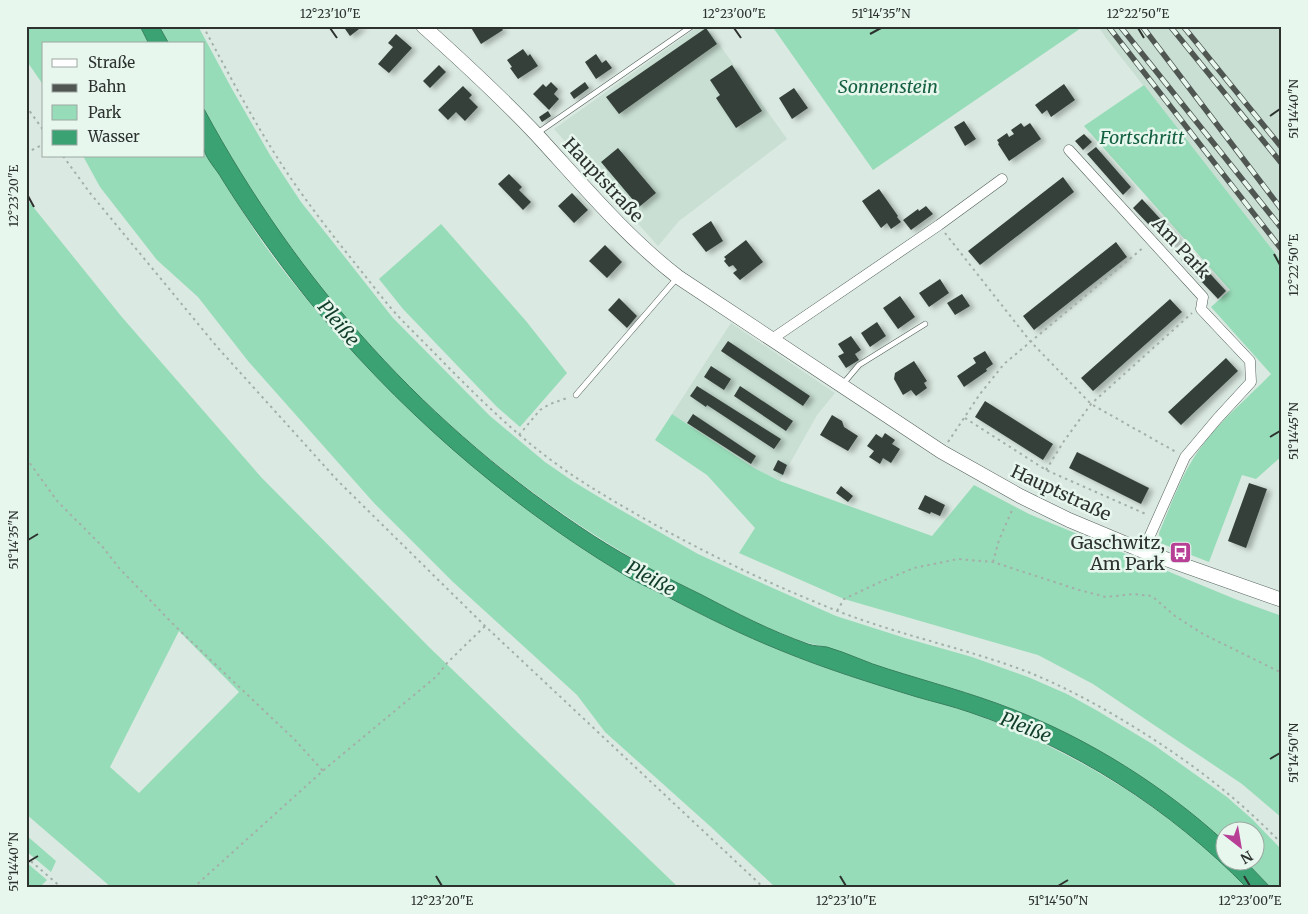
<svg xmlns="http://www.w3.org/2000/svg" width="1308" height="914" viewBox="0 0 1308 914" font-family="Merriweather,serif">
	<defs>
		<filter id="shadow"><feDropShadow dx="4.5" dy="2.5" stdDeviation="2.5" flood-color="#0004"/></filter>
	</defs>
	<rect width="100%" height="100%" fill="#dae9e1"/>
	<path fill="#c9dfd3" d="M699 26H706L787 139 679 221 658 246 554 129Z
		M1098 26H1282V262L1106 38Z
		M731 323 835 393 817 415 780 481 754 468 672 414Z"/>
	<path fill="#97dcb8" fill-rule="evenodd" d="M26 26H140L149 44H44V86L26 60Z
		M159 26H198L232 89 270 155 301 202 344 256 393 318 490 416 545 462 574 482 619 509 698 554 748 577 836 616 905 638 972 657 1028 677 1067 694 1096 710 1154 745 1227 797 1252 819 1282 850V888H1271L1246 862H1256V832H1226L1225 842C1163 786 1090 740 1012 709 972 693 930 683 889 670 869 664 850 656 831 649 820 645 809 644 798 640 606 563 434 437 309 272 278 232 250 191 225 147 219 136 209 124 205 112 201 100 204 59 204 44H169Z
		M772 26H1084L873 170Z
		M1144 85 1282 262V456L1256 479 1242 475 1209 562 1160 543 1159 533C1171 505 1181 475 1199 450 1219 421 1247 399 1271 374L1211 307 1230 290 1084 126Z
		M204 149C230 192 256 236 287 275 369 378 466 470 575 543 590 552 604 563 619 572 636 582 654 590 671 599 708 618 746 637 784 652 827 669 871 683 915 696 934 702 954 706 972 713 1075 752 1170 808 1247 888H776L711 827 605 732 577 695 453 582 374 503 248 361 198 297 157 260 100 187 83 156H204Z
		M26 198 121 316 261 477 430 648 679 888H112L26 814ZM179 631 239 692 139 793 110 767Z
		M441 224 526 321 567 373 520 427 497 407 403 309 379 279Z
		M672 414 754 468 780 481 932 536 974 485 1029 514 1235 599 1282 616V818L1242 784 1093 684 1038 655 844 599 739 553 755 528 707 475 655 440Z
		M26 835 56 861 51 872 26 851Z
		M26 862 47 880 39 888H26Z"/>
	<path fill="#3ba274" stroke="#37805f" d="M140 26H159L169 44H149Z
		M204 109C298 283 428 428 594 536 628 558 665 577 702 595 736 613 771 631 808 644 814 646 820 646 827 647 848 653 867 663 888 669 929 682 971 693 1012 709 1089 739 1164 786 1225 842L1226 862H1246L1271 888H1247C1170 809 1073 747 969 712 952 706 934 702 917 697 871 683 826 669 782 651 742 635 704 616 666 596 650 588 633 581 618 571 500 499 395 406 308 300 277 261 248 221 222 179 217 170 207 160 204 150 201 140 204 120 204 109Z"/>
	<path fill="#35413a" filter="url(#shadow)" d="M343 26H363L350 36Z
		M470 26H500L503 30 481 44Z
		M706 28 717 44 619 114 606 97Z
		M396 34 412 48 389 73 378 64 393 47 388 43Z
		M523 49 528 56 530 54 538 66 518 79 510 68 512 67 507 60Z
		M596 54 602 63 606 60 612 68 596 79 585 62Z
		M439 65 446 72 430 88 423 81Z
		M732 65 762 111 736 128 716 98 720 95 710 80Z
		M551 82 558 89 554 94 559 99 549 110 533 94 543 84 546 87Z
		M585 82 589 88 574 99 570 93Z
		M1064 84 1075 100 1051 117 1047 110 1042 114 1035 105Z
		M463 86 472 95 469 98 478 107 465 121 456 112 448 120 438 110Z
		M794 88 808 108 792 119 779 98Z
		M548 111 551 116 542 122 539 117Z
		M964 121 976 139 965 146 954 127Z
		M1021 123 1024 127 1030 123 1041 139 1009 161 998 144 999 143 997 140 1007 133 1009 137 1014 134 1011 130Z
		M1084 134 1092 142 1083 150 1075 141Z
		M1096 147 1131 187 1123 195 1087 154Z
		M618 148 656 193 639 207 601 162Z
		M509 174 522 187 519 190 531 202 523 210 498 184Z
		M1063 177 1074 192 980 265 968 251Z
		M879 189 898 216 897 217 901 222 891 229 887 223 881 228 862 201Z
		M572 193 588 210 574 223 558 206Z
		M1142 199 1179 239 1170 247 1133 208Z
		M926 206 933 214 911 230 903 220 918 209 919 211Z
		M711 221 723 241 706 252 692 234Z
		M746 240 763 262 740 280 733 273 737 270 733 265 729 267 724 261 726 259 724 257Z
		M1116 242 1127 257 1034 330 1023 316Z
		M605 245 622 262 607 278 589 261Z
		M1190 252 1226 291 1218 299 1181 260Z
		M940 279 949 293 929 307 919 293Z
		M962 294 970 306 955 315 947 303Z
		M900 296 915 317 898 329 883 308Z
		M619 298 637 316 627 328 608 310Z
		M1170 299 1182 312 1093 391 1081 378Z
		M877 322 886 336 870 347 861 333Z
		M851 336 861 350 855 354 859 360 846 368 838 356 844 353 838 344Z
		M728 341 810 396 803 406 721 351Z
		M985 351 993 364 986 369 987 371 964 387 957 376 976 363 973 358Z
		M1226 358 1238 371 1181 425 1168 412Z
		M914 361 927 381 924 383 927 388 916 396 911 390 903 395 894 379 895 373Z
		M711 366 731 379 724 390 704 377Z
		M697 386 781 439 774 449 707 405 706 407 690 396Z
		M740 386 793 421 786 431 734 396Z
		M985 401 1053 444 1043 460 975 417Z
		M693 414 756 456 751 464 687 423Z
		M832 415 842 421 844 427 858 436 848 451 820 435Z
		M885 433 895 440 892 444 900 449 891 463 883 458 880 464 869 457 874 451 867 446 876 434 882 438Z
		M1077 452 1149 488 1141 504 1069 468Z
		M778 460 787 465 783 475 773 470Z
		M1249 483 1267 489 1246 548 1228 541Z
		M841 486 853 496 848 502 836 493Z
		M925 495 945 505 940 516 931 512 930 514 918 509Z"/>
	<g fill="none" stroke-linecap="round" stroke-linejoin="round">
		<defs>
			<path id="service" d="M536 134 692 26
				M842 385 859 365 925 324
				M576 395 677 278"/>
			<path id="minor" d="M1069 150 1203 297 1201 309 1250 361 1251 382 1217 419 1185 457 1143 551
				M772 339 939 225 1002 179"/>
			<path id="secondary" d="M423 26C462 61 500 96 536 134 582 184 625 236 678 277L942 452 1020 496 1069 520 1143 551 1282 600"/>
		</defs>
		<use href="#service" stroke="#525f58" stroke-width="6"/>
		<use href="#minor" stroke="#525f58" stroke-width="11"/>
		<use href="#secondary" stroke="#525f58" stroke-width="15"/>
		<path stroke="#a3afa8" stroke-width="2" stroke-dasharray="2.5 4" stroke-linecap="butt" d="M203 26C226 69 249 113 275 154 300 194 329 231 358 267 371 283 384 301 398 316 414 333 431 349 447 366 480 399 513 432 551 460 583 484 617 503 652 523 711 556 772 585 835 610 898 635 965 648 1028 672 1065 687 1100 706 1134 727 1189 761 1237 797 1282 844
			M26 106 44 131
			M26 153 44 144
			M63 156 90 193 218 348 338 481 485 626 764 888
			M945 233 1030 341 1091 404 1176 452
			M965 418 1046 470 1148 515
			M519 435 540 410 550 404 567 398
			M948 442 980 394 1004 364 1144 247
			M26 458 58 502 102 546 119 568 175 626 295 740 323 771
			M1046 470 1064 441 1091 404 1192 313
			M993 562 999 540 1013 508
			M837 611 844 599 878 583 914 568 958 559 993 562 1079 590 1106 597 1134 594 1152 596 1175 616 1203 634 1282 673
			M26 857 62 888
			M193 888 326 768 437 676 447 663 485 626"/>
		<use href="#service" stroke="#fff" stroke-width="5"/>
		<use href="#minor" stroke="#fff" stroke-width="10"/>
		<use href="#secondary" stroke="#fff" stroke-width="14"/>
		<defs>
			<path id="rail" d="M1108 26 1282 250
				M1120 26 1282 229
				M1142 26 1282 210
				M1170 26 1282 164
				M1183 26 1282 148"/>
		</defs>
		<use href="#rail" stroke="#505753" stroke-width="5.5"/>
		<use href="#rail" stroke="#e7f7ee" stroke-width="4" stroke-dasharray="11" stroke-linecap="butt"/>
	</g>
	<path fill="none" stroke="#2d322f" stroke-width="2" d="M330 28 337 38M734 28 741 38M1138 28 1144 38M870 34 881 28M1270 116 1280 109M28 196 34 207M1274 254 1280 265M1270 437 1280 431M28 540 38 534M1270 759 1280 753M28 862 38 856M436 876 442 886M840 876 846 886M1244 876 1250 886M1058 886 1068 880"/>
	<defs>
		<symbol id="bus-square" viewBox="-11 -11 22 22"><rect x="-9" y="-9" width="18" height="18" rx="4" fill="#b73f95" stroke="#e7f7ee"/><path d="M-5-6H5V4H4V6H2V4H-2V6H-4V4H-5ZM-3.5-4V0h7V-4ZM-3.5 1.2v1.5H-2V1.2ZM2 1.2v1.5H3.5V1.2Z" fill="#fff"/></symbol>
	</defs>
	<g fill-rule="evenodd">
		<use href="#bus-square" x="1168" y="540" width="25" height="25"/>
	</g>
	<g text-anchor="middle" stroke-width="5" stroke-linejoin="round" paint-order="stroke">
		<g font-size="18" font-style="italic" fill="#146041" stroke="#e7f7ee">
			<text x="888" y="93">Sonnenstein</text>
			<text x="1142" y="144">Fortschritt</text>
		</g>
		<g font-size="18" fill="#2d322f" stroke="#e7f7ee">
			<text transform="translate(603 180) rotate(47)" y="6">Hauptstraße</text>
			<text transform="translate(1181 248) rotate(47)" y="6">Am Park</text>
			<text transform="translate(1061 493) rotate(25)" y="6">Hauptstraße</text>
		</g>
		<g font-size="18" fill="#2d322f" stroke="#e7f7ee" text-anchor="end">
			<text x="1165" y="549">Gaschwitz,<tspan x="1165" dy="21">Am Park</tspan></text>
		</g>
		<g font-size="19" font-style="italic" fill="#113d29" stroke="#e7f7ee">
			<text transform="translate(339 323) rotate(50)" y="7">Pleiße</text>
			<text transform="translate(651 578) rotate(28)" y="7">Pleiße</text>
			<text transform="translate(1026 727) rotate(21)" y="7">Pleiße</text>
		</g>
	</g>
	<rect width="1308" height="914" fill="none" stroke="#e7f7ee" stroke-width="55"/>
	<rect x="42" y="42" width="162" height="115" fill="#e7f7ee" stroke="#9da8a2"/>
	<rect x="52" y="59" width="25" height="8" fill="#ffffff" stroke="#9da8a2"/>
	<text x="88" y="68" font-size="15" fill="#2d322f">Straße</text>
	<rect x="52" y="84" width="25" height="8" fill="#505753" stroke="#9da8a2"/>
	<text x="88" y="92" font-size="15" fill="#2d322f">Bahn</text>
	<rect x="52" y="105" width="25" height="15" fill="#97dcb8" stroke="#9da8a2"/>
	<text x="88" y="118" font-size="15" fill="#2d322f">Park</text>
	<rect x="52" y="130" width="25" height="15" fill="#3ba274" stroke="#9da8a2"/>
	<text x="88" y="142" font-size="15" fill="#2d322f">Wasser</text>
	<g transform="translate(1240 846) rotate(149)"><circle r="24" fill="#e7f7ee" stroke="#9da8a2"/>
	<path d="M0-4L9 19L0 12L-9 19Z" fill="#b73f95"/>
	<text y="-8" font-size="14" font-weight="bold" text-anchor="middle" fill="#2d322f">N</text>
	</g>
	<rect x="28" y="28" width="1252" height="858" fill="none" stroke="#2d322f" stroke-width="2"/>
	<g font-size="12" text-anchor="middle" fill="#2d322f">
		<text x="330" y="18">12°23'10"E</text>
		<text x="734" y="18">12°23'00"E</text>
		<text x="881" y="18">51°14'35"N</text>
		<text x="1138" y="18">12°22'50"E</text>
		<text transform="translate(1294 109) rotate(-90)" y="4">51°14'40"N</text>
		<text transform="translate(14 196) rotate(-90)" y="4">12°23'20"E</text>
		<text transform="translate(1294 265) rotate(-90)" y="4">12°22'50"E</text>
		<text transform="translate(1294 431) rotate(-90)" y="4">51°14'45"N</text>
		<text transform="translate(14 540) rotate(-90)" y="4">51°14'35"N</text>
		<text transform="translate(1294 753) rotate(-90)" y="4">51°14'50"N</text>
		<text transform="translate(14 862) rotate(-90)" y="4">51°14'40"N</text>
		<text x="442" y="905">12°23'20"E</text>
		<text x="846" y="905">12°23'10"E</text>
		<text x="1058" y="905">51°14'50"N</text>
		<text x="1250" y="905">12°23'00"E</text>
	</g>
</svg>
